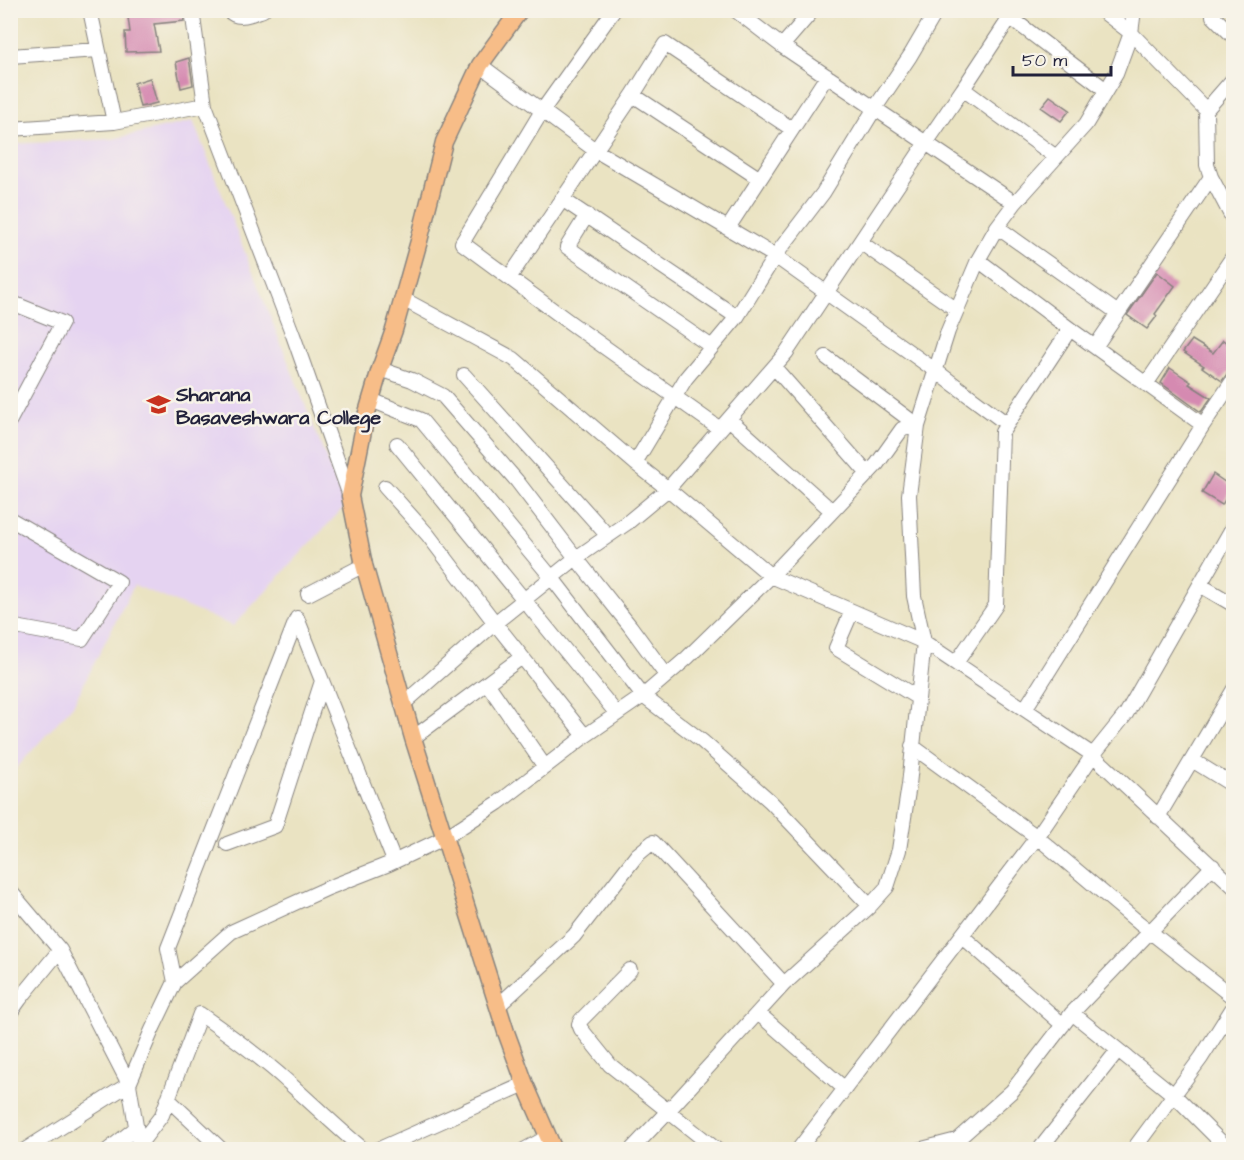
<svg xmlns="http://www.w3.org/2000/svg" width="1244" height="1160" viewBox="0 0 1244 1160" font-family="'Architects Daughter',sans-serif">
	<rect width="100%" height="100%" fill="#f7f3e8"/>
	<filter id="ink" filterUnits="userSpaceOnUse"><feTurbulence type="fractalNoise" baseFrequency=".0167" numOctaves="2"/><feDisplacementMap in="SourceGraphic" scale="12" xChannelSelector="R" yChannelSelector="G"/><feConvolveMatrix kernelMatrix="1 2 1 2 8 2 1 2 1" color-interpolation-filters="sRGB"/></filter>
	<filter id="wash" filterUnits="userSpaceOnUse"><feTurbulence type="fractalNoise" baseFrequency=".008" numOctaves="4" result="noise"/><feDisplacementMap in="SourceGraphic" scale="24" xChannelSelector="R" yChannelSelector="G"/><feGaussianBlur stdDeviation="1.35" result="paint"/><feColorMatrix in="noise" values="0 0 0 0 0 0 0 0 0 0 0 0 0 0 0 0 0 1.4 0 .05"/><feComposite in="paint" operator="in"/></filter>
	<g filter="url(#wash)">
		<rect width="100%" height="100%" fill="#eae3c2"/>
		<path fill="#e5d3f1" d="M193 121 345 506 233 626 134 585 73 705 11 774V144L113 139Z"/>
		<g id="blocks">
			<path fill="#d58ab1" d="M127 10H183L184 21 154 24 159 51 126 52 125 32H130Z
				M189 58 193 85 181 88 176 62Z
				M150 78 157 103 140 107 134 83Z
				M1050 96 1070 110 1061 121 1041 107Z
				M1157 272 1175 286 1155 314 1157 316 1147 329 1127 315Z
				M1192 340 1213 353 1223 340 1233 348V370L1227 374 1222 381 1202 367 1204 366 1183 352Z
				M1170 368 1191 382 1189 384 1211 398 1201 412 1161 383Z
				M1213 474 1232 487 1222 505 1202 493Z"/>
		</g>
	</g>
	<g filter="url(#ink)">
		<use href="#blocks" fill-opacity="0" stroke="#86827e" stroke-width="1.5"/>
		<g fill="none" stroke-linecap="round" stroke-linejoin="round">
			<defs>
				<path id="minor" d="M90 10 114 122
					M192 10 205 105 293 335 350 496
					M228 10C238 21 251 14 263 10
					M505 10 516 16
					M614 10 542 111 462 243 572 324 720 429
					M735 10 782 46 1015 203
					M1015 10 963 89 1056 157
					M1101 10 1131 33 1206 110 1207 165 1211 177 1234 221
					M1214 10 1213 16 1234 37
					M1011 18 1106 90
					M782 46 813 10
					M10 56 98 50
					M480 65 595 150 775 256 936 371 1007 424
					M633 95 760 179
					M1206 110 1234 78
					M10 129 114 122 205 105
					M562 199 737 317
					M587 215 567 247 712 347
					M997 227 1118 313
					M728 228 827 76
					M860 242 957 310
					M978 260 1070 329 1203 425
					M509 278 633 95 665 44 792 129
					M403 299 514 359 635 463 668 489 771 576 924 642 1093 755 1234 887
					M10 302 62 323 10 420
					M1095 347 1211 177
					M826 357 918 426
					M774 367 868 474
					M380 369 412 380 443 396 517 481 576 558 630 626 666 675
					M464 375 608 536
					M1146 384 1234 255
					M371 400 421 420 552 578 643 696 702 741 770 801 870 906
					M729 419 832 511
					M397 444 617 714
					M635 463 686 378 737 317 775 256 823 193 875 108 910 56 937 10
					M385 487 428 535 495 623 585 736
					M10 519 119 582 82 639 10 626
					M1200 585 1234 605
					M308 594 364 565
					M852 611 836 648 918 698
					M297 618 394 861
					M956 663 996 605 1002 432 1070 329
					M487 683 545 767
					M402 705 495 623 576 558 627 523 668 489 786 353 926 143 963 89
					M1025 709 1203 425 1234 379
					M413 738 522 657
					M912 746 1037 837 1139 923 1234 998
					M1192 760 1234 786
					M1158 817 1234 689
					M227 844 275 826 322 681
					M10 891 60 950 129 1084 140 1150
					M962 936 1063 1025
					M630 970 581 1020 579 1024 581 1029 610 1065 717 1150
					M175 982 168 948 297 618
					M498 1006 574 936 637 855 653 842 784 984
					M10 1013 20 999 60 950
					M758 1013 845 1089
					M1072 1013 1174 1095 1229 1150
					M168 1099 222 1150
					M139 1145 162 1115 200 1014C230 1035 261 1057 288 1082 313 1104 337 1128 364 1150
					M25 1150 129 1084 152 1030 175 982 231 932 328 888 389 864 444 838 498 803 585 736 643 696 687 658 771 576 877 464 902 429 918 426
					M108 1150 136 1128
					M377 1150 525 1084
					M524 1150 548 1137
					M631 1150 669 1110 784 984 870 906 887 887 899 850 909 785 924 642 914 596 909 495 918 426 948 331 978 260 997 227 1015 203 1086 124 1116 74 1131 33 1134 10
					M798 1150 1037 837 1093 755 1126 714 1234 525
					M918 1150 957 1140 1012 1091 1072 1013 1213 866
					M1039 1150 1118 1050
					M1133 1150 1201 1058 1234 1006"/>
				<path id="major" d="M520 10 480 65 444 142 419 241 394 330 380 369 366 416 350 496 364 565 413 738 506 1032 525 1084 554 1150"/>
			</defs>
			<use href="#minor" stroke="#86827e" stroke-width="16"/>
			<use href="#major" stroke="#86827e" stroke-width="19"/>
			<use href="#minor" stroke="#fff" stroke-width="14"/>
			<use href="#major" stroke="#f7bd88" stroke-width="16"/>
		</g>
	</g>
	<defs>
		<symbol id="university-bare" viewBox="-9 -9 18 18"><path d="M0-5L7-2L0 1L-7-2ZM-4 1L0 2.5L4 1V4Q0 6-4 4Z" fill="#c8321e" stroke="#f7f3e8" stroke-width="2.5" paint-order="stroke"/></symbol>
	</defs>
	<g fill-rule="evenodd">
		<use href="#university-bare" x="142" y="388" width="33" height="33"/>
	</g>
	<g text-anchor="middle" stroke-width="5" stroke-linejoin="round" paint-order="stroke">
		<g font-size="20" font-weight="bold" fill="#22223b" stroke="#f7f3e8" text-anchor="start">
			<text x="176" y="401">Sharana<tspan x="176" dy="23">Basaveshwara College</tspan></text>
		</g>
	</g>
	<rect width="1244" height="1160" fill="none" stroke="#f7f3e8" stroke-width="36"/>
	<path d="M1013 66v9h98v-9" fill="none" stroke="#22223b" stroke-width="3"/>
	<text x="1022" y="66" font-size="18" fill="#22223b" stroke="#f7f3e8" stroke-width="4.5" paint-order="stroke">50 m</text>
</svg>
